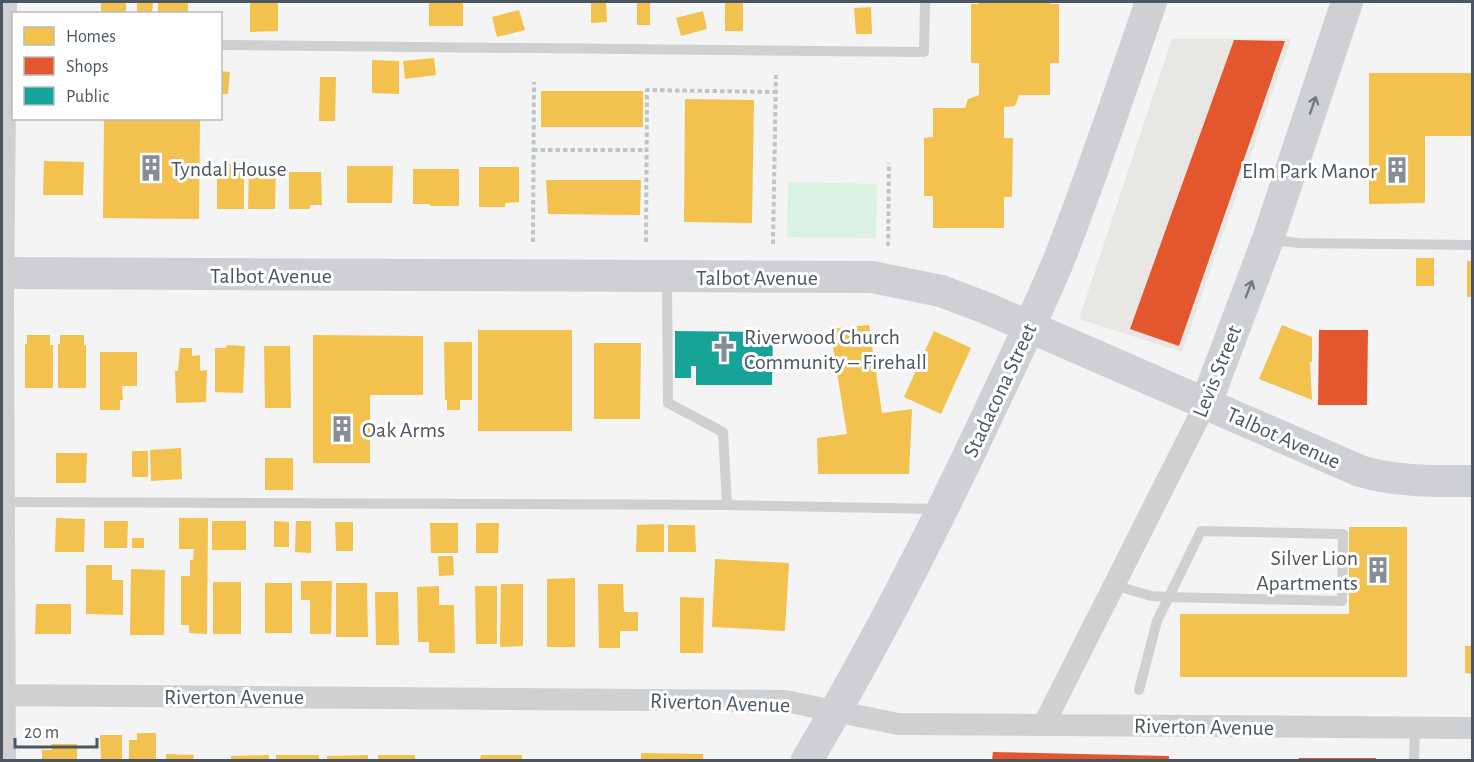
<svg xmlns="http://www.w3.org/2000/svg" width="1474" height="762" viewBox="0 0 1474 762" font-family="'Alegreya Sans',sans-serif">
	<rect width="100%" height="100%" fill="#f4f4f4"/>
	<path fill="#e8e7e3" d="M1172 39H1291L1182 352 1079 319Z"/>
	<path fill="#d9f2e3" d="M788 182 877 184 876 238 787 237Z"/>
	<path fill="#f2c14e" d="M101 2H126V14H101Z
		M137 2H153L152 14H137Z
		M158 2H188V14H158Z
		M250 2H278V31L250 32Z
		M429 2H463V26H429Z
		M591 2H606L607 22 591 23Z
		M637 2H650V25H637Z
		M725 2H743V31H725Z
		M979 2H1050V4H1059V63H1050V95H1019L1015 106 1004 107V138H1013L1012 197H1004V228H933V196H924V138L933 137V108H965L968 99 979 95V63H971V4H979Z
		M871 7 872 34H856L854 8Z
		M519 10 525 30 497 37 492 17Z
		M703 11 707 29 681 36 676 18Z
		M434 58 436 75 405 79 403 61Z
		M372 60 399 61V94L372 93Z
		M220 71 230 72 228 94H220Z
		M1369 73H1472V136H1425V203L1369 204Z
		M320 77H336L335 121H319Z
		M541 91H643V127H541Z
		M685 99 754 100 752 223 684 222Z
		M104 118H200L199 219 103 218Z
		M44 161 84 162 83 195H43Z
		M217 164H244V209H217Z
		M276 164 275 209H248L249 165Z
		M347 166H393L392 203H347Z
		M479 167H519V202L505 203V207H479Z
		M413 169H459V206H430V204H413Z
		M289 172H321L322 205H310V209H289Z
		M546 180H641L640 215 548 214Z
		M1416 258H1434V286H1416Z
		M1467 261H1472V297H1467Z
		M869 325 882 413 912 409 909 474H818L817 438 847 434 830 329Z
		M1282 325 1312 337V362H1310L1312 400 1259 379Z
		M478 330H572V431H478Z
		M934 331 971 348 941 414 904 397Z
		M27 335H50V345H53V388H25V344H27Z
		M60 335H84V346L86 345V388H58V344H60Z
		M313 335 423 336V395H370V463H313Z
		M444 342H472V400H460V410H447V400H445Z
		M594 343H641L640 419H594Z
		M227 345 245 346 243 393 215 392V348H226Z
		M264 346H290L291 408H265Z
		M180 348H192V356L200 355V371L207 370 206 402 176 403 175 371H178Z
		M100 352H137V386H122L123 400H120V410H100Z
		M181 448 182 479 151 481 150 450Z
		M132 451H148V477H132Z
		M56 453H87L86 483H56Z
		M265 458H293V490H265Z
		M56 518 85 519 84 552H55Z
		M179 518H208L207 634 189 633V625H181V576H190V560H193L194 549H179Z
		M104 521H128L127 548H104Z
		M212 521H246V550H212Z
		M274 521 289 522V547H274Z
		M296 521H311V553L295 552Z
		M335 522H353V551H336Z
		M430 523H458V553H431Z
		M476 523H499L498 553H476Z
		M664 524V552H636L637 525Z
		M668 525H695L696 552H668Z
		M1349 527H1407V677H1180V614H1349Z
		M132 538H144V548H132Z
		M438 556H453L454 575 439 576Z
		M715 559 789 563 785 631 712 627Z
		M86 565H112V580H123V615L86 614Z
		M131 569 165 570 164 635H130Z
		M575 578V647H547V579Z
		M301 581H332L331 634H310V600H301Z
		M213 582H241V634H213Z
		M265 583H292V633H265Z
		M336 583H367L368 637H336Z
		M501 584H523V646L500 647Z
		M598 584H623L624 612H638V631H620V648H599Z
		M439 586V605H454L455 653H429V642H418L417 587Z
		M475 586H497V644H476Z
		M375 592H398L399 645H376Z
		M680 597 704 598 703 653H680Z
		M36 604H71V634H35Z
		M1465 646H1472V674L1465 673Z
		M137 733H156V760H129V740H137Z
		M100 735H122V760H101Z
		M51 744H77V760H42V750H52Z
		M641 753 703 754V760H641Z
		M166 754 194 755 193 760H166Z
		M269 755V760H231V756Z
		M276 755H319V760H276Z
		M368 755V760H327V756Z
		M378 755H415V760H378Z
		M481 755H522V760H480Z"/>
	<path fill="#e4572e" d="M1234 40 1285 41 1179 346 1130 329Z
		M1319 330H1368L1367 405H1318Z
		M993 752 1169 756V760H992Z
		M1299 758H1376V760H1299Z"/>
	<path fill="#17a398" d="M675 331 773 332 772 385H696V366H691V378H675Z"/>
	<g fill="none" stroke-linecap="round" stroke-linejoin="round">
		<path stroke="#bcc7c4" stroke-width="4" stroke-dasharray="4.5 3" stroke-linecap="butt" d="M533 150H646
			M533 242 534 82
			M646 242 647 90 776 92
			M773 244 776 75
			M888 246 889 163"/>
		<path stroke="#ced0d2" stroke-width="10" d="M220 45 924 52 925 2
			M1272 240 1299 243 1472 245
			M667 277 668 403 723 432 727 505
			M2 502 727 505 937 509
			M1114 585 1151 596 1169 597 1342 601 1343 534 1201 531 1157 621 1139 690
			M1414 760 1415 728"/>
		<path stroke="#ced0d2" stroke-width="22" d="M2 695 785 701 898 724 1472 728
			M1044 724 1206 403
			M5 760 3 303 6 2"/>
		<path stroke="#ced0d4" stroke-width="32" d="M2 273 872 277 941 291 986 308 1360 471C1397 482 1434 481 1472 481
			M1206 403 1268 239 1347 2
			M807 760C874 647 934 530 990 410 1013 361 1037 312 1058 262 1092 176 1121 89 1151 2"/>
	</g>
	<defs><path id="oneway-shaft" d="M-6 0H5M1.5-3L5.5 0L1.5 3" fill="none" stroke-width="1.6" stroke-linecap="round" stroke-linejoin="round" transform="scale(1.5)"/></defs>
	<g stroke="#727b84">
		<use href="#oneway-shaft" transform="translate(1313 105) rotate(-71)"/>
		<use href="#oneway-shaft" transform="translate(1249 289) rotate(-69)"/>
	</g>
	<defs>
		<symbol id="building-bare" viewBox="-9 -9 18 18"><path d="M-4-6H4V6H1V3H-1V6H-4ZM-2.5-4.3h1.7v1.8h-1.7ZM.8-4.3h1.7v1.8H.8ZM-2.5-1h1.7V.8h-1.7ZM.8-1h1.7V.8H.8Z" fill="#868d94" stroke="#fff" stroke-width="2.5" paint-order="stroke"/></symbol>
		<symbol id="church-bare" viewBox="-9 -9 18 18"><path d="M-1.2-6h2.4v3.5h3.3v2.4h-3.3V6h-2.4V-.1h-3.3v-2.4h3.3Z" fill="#868d94" stroke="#fff" stroke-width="2.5" paint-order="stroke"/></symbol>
	</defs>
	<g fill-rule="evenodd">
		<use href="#building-bare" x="132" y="149" width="38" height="38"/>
		<use href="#building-bare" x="1378" y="151" width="38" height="38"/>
		<use href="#church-bare" x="705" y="330" width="38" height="38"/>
		<use href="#building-bare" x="323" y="410" width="38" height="38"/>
		<use href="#building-bare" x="1359" y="551" width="38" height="38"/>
	</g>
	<g text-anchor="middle" stroke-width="6" stroke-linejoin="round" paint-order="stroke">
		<g font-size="22" fill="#4a5661" stroke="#fff" text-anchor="start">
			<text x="171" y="176">Tyndal House</text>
			<text x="1377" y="178" text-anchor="end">Elm Park Manor</text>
			<text x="744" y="344">Riverwood Church<tspan x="744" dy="25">Community – Firehall</tspan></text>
			<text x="362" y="437">Oak Arms</text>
			<text x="1358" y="565" text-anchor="end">Silver Lion<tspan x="1358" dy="25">Apartments</tspan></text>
		</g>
		<g font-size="22" fill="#4a5661" stroke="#fff">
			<text x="271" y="283">Talbot Avenue</text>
			<text x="757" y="285">Talbot Avenue</text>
			<text transform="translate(1216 371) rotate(-68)" y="8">Levis Street</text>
			<text transform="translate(999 390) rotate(-65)" y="8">Stadacona Street</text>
			<text transform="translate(1284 437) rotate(24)" y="8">Talbot Avenue</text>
			<text x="234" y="704">Riverton Avenue</text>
			<text transform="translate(720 702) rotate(2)" y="8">Riverton Avenue</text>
			<text transform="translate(1204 726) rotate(1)" y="8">Riverton Avenue</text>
		</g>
	</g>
	<rect width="1474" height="762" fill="none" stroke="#4a5661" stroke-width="6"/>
	<rect x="12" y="12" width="210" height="108" fill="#ffffff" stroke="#b7bbc0" stroke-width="1.5"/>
	<rect x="24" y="27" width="30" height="18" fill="#f2c14e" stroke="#b7bbc0" stroke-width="1.5"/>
	<text x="66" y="42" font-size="18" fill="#4a5661">Homes</text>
	<rect x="24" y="57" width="30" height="18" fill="#e4572e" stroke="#b7bbc0" stroke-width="1.5"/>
	<text x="66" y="72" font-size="18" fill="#4a5661">Shops</text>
	<rect x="24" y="87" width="30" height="18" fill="#17a398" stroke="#b7bbc0" stroke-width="1.5"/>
	<text x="66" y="102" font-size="18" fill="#4a5661">Public</text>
	<path d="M15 738v9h82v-9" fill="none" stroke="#4a5661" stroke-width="3"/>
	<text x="24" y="738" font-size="18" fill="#4a5661" stroke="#ffffff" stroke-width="4.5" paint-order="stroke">20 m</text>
</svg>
